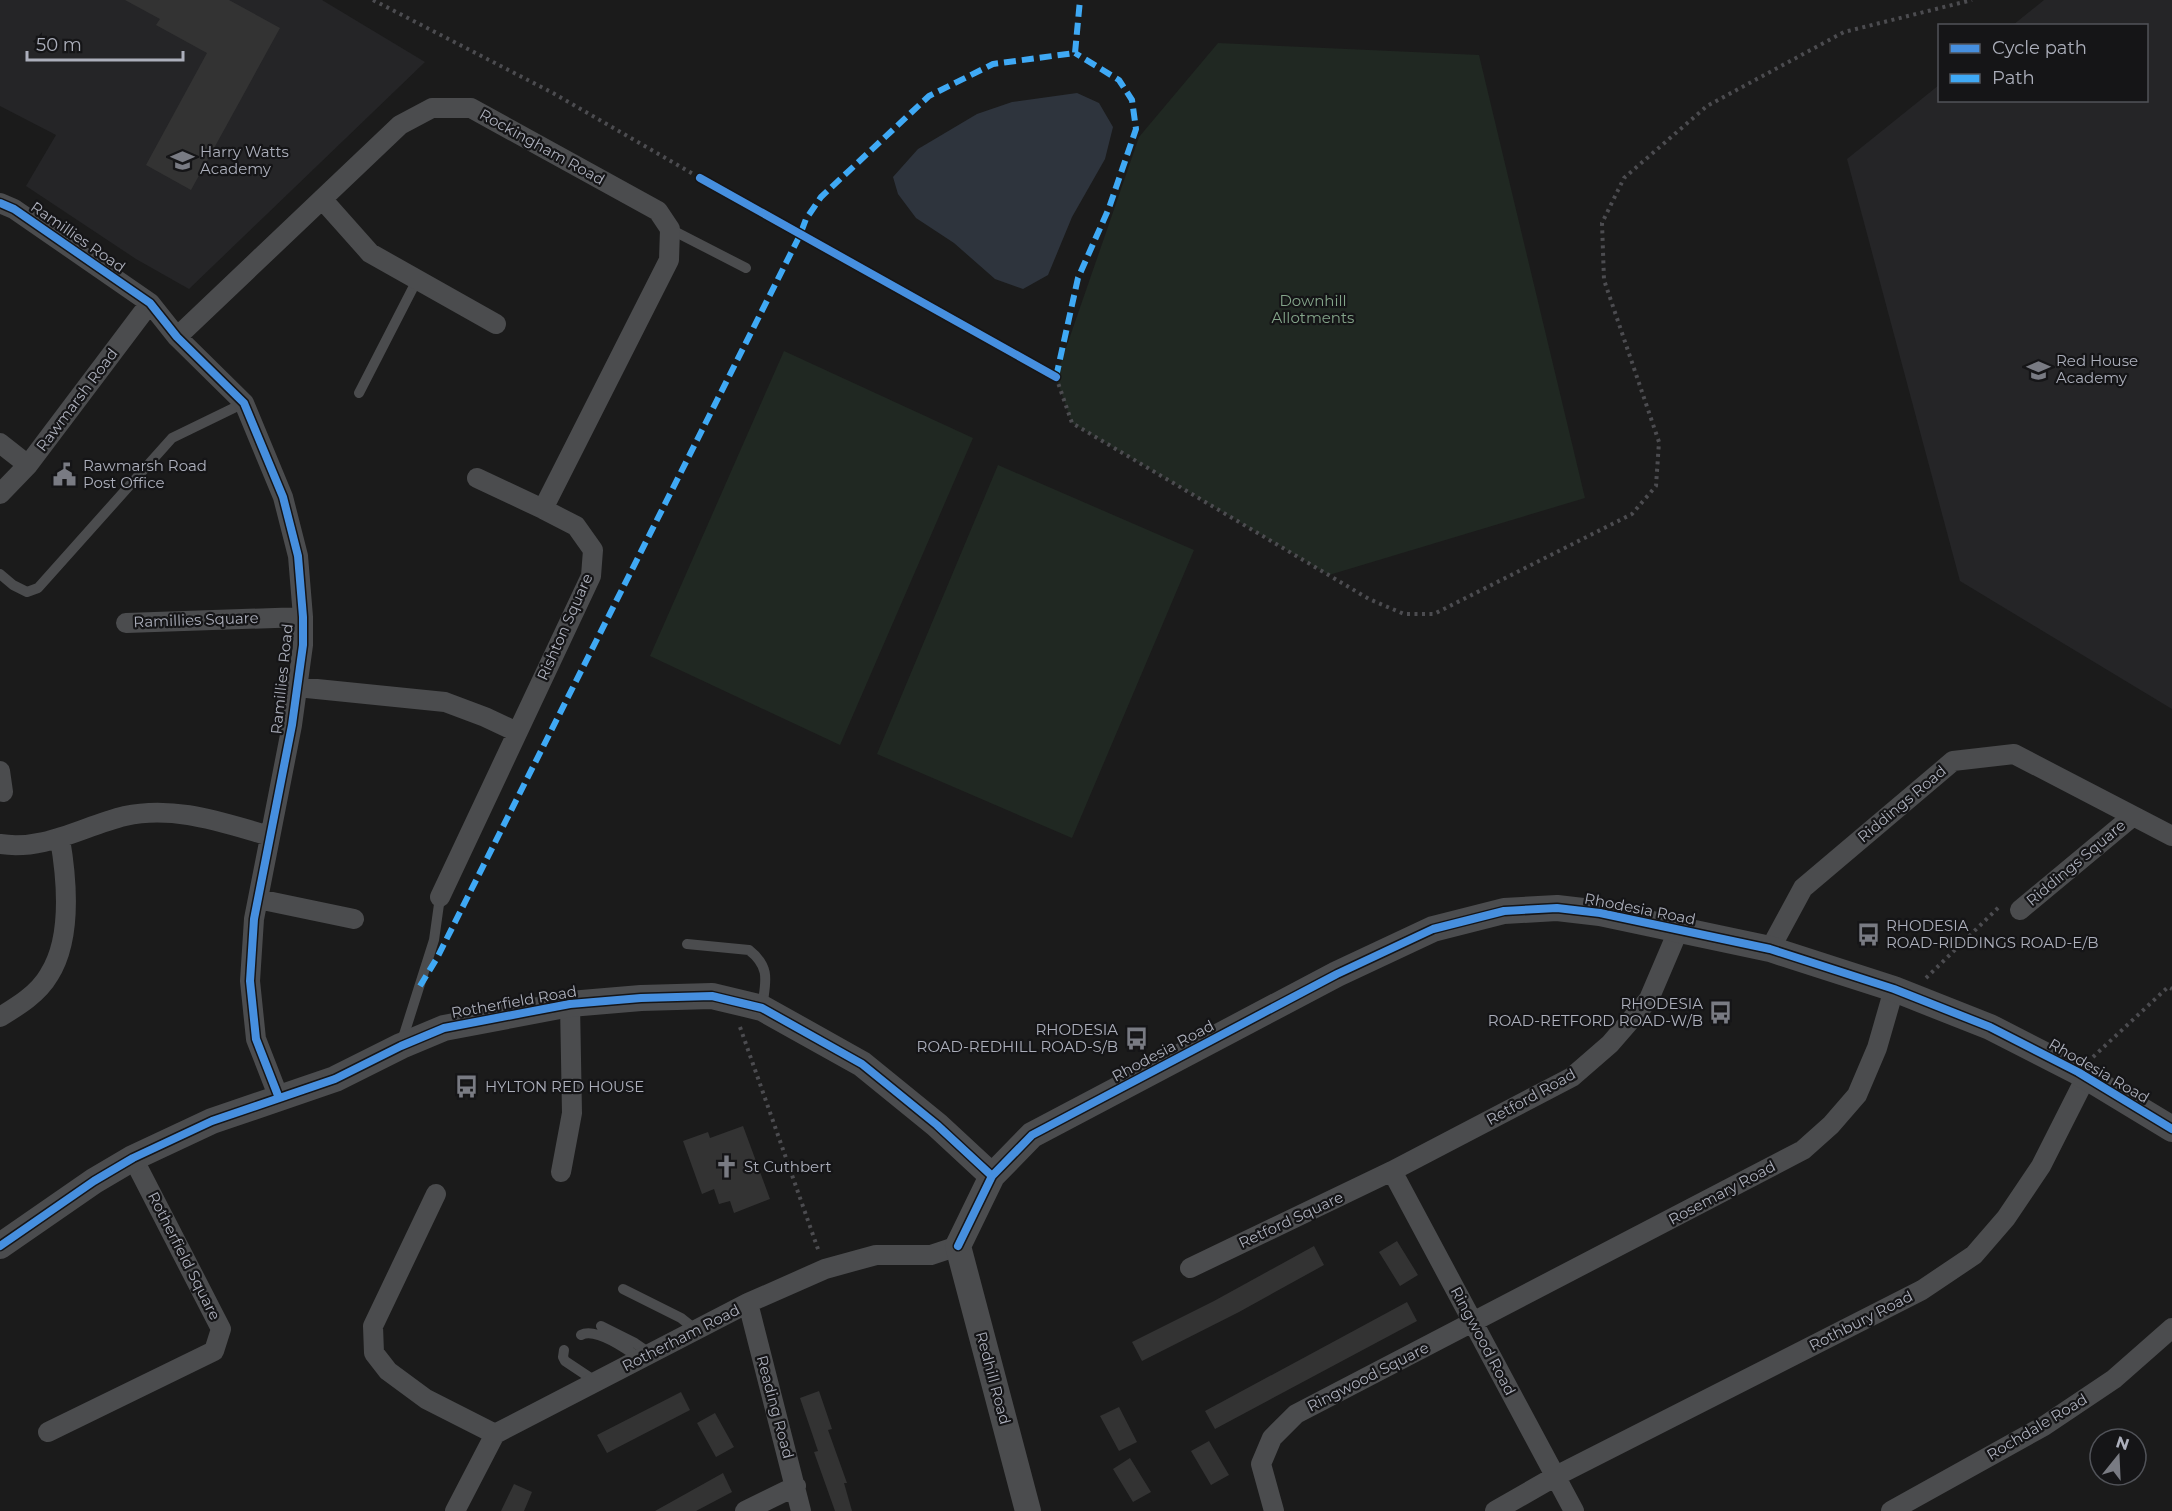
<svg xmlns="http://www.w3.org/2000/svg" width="2172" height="1511" viewBox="0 0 2172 1511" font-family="Montserrat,sans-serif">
	<rect width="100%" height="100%" fill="#1b1b1b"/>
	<path fill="#252527" d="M0 0H322L425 62 189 289 136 259 26 186 56 135 0 106Z
		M2044 0H2172V709L1960 581 1847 159 1939 85 1940 100H2146V26L2013 25Z"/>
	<path fill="#202822" d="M1218 43 1479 55 1585 498 1329 575 1072 423 1056 377 1139 137Z
		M784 351 973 438 840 745 650 656Z
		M998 465 1194 550 1072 838 877 754Z"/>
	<path fill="#2e343d" d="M1077 93 1099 103 1113 127 1105 159 1072 217 1048 275 1023 289 995 279 954 243 916 218 898 194 893 177 918 149 977 114 1012 102Z"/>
	<path fill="#333" d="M125 0H229L280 28 191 190 146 165 207 53 156 25 160 19Z
		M743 1126 770 1199 734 1213 730 1201 719 1204 714 1189 702 1194 683 1141 708 1132 710 1138Z
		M1397 1241 1418 1275 1400 1286 1379 1252Z
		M1314 1246 1324 1265 1239 1312 1142 1361 1132 1342 1214 1301Z
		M1407 1302 1417 1321 1215 1429 1205 1411Z
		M819 1391 832 1429 828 1430 847 1483H844L852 1511H835L814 1452 818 1451 800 1398Z
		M681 1392 690 1410 607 1453 597 1435Z
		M1119 1407 1137 1442 1119 1451 1100 1416Z
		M715 1413 734 1447 716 1457 697 1423Z
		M1209 1441 1229 1475 1211 1485 1191 1451Z
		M1130 1458 1151 1492 1133 1502 1113 1469Z
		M723 1473 732 1492 696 1511H655Z
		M514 1484 532 1492 524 1511H501Z"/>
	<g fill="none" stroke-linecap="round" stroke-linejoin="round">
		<path stroke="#4c4c50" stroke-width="4" stroke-dasharray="3 4.5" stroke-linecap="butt" d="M373 0 553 93 700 178
			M1056 377 1072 423 1369 599 1404 614H1434L1632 514 1656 486 1659 442 1604 280 1602 223 1624 178 1707 106 1844 32 1972 0
			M1926 978 2000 906
			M740 1027 819 1252
			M2093 1057 2168 987 2172 989"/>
		<path stroke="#4b4c4e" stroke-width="10" d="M670 229 746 268
			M359 393 417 280
			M0 574 13 585 27 592 38 588 172 438 244 403
			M687 944 749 950C772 968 765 983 762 1008
			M401 1044 434 940 440 897
			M623 1289 681 1318 696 1330
			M601 1326 635 1343 651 1354
			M581 1335C596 1327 628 1350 640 1359
			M564 1350 563 1357 565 1361 595 1381"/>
		<path stroke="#4b4c4e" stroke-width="20" d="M322 199 370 253 496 324
			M0 203 14 209 150 303 177 337 244 403 283 497 298 556 303 617V645L292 725 254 919 250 981 256 1039 279 1098
			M177 337 400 125 432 108H471L658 211 670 229 669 260 543 509
			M0 443 28 465
			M0 494 28 465 150 303
			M126 623 303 617
			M297 687 445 702 485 717 517 732
			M0 771 3 792
			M0 844C45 851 83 826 125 816 175 805 223 823 270 836
			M440 897 591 576 593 550 576 526 543 509 477 478
			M258 899 354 919
			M2020 910 2133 816
			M1770 949 1803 888 1953 761 2014 754 2172 836
			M0 1017C18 1006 38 994 49 975 72 939 67 880 60 839
			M1392 1171 1574 1511
			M561 1172 572 1113 570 1004
			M436 1194 373 1326 374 1353 388 1371 426 1399 495 1434
			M1190 1268 1392 1171 1572 1077 1610 1044 1649 999 1678 931
			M748 1303 801 1511
			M48 1432 214 1351 221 1329 133 1158
			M455 1511 495 1434 748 1303 825 1269 876 1255H931L958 1246
			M745 1511 796 1486
			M1274 1511 1261 1464 1272 1438 1296 1414 1803 1150 1831 1125 1857 1095 1877 1048 1894 989
			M1495 1511 1556 1476 1922 1290 1974 1255 2006 1218 2041 1166 2086 1077
			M1891 1511 2044 1426 2114 1379 2172 1328"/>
		<path stroke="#4b4c4e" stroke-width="26" d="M0 1246 94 1181 133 1158 212 1121 335 1079 401 1046 444 1028 570 1004 641 998 712 996 762 1008 862 1064 937 1125 992 1176
			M1028 1511 958 1246 992 1176 1032 1135 1337 974 1433 929 1504 911 1557 908 1600 913 1770 949 1894 989 1990 1027 2078 1072 2172 1129"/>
		<path stroke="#3fa9f5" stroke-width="6" stroke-dasharray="12 6" stroke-linecap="butt" d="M1056 377 1078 278 1109 208 1136 129 1132 100 1119 80 1075 53
			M420 986 437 958 800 235 806 219 821 197 929 96 993 64 1075 53 1080 0"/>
		<defs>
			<path id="cycleway" d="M700 178 1056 377
				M0 203 14 209 150 303 177 337 244 403 283 497 298 556 303 617V645L292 725 254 919 250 981 256 1039 279 1098
				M0 1246 94 1181 133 1158 212 1121 335 1079 401 1046 444 1028 570 1004 641 998 712 996 762 1008 862 1064 937 1125 992 1176
				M958 1246 992 1176 1032 1135 1337 974 1433 929 1504 911 1557 908 1600 913 1770 949 1894 989 1990 1027 2078 1072 2172 1129"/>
		</defs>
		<use href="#cycleway" stroke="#151517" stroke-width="11"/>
		<use href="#cycleway" stroke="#468fdf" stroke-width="8"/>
	</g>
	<defs>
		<symbol id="school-bare" viewBox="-9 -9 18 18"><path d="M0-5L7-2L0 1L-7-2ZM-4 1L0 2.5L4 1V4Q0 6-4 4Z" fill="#797b83" stroke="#151517" stroke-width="2.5" paint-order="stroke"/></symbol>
		<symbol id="civic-bare" viewBox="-9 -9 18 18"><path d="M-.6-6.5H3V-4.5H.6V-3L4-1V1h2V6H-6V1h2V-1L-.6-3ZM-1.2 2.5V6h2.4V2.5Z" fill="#797b83" stroke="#151517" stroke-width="2.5" paint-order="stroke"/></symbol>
		<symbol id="bus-bare" viewBox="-9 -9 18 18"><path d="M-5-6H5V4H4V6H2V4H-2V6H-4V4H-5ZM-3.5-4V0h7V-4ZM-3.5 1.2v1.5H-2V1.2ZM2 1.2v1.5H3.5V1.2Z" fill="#797b83" stroke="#151517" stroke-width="2.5" paint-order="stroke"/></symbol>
		<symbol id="church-bare" viewBox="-9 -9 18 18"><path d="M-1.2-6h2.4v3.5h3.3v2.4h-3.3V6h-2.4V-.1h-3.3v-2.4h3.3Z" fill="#797b83" stroke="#151517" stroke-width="2.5" paint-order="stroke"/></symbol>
	</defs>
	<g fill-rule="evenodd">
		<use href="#school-bare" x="166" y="144" width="33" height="33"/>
		<use href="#school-bare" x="2022" y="354" width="33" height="33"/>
		<use href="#civic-bare" x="48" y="458" width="33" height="33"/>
		<use href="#bus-bare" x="1852" y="918" width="33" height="33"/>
		<use href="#bus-bare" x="1704" y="996" width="33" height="33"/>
		<use href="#bus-bare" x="1120" y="1022" width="33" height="33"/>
		<use href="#bus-bare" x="450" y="1070" width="33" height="33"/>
		<use href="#church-bare" x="710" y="1150" width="33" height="33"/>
	</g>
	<g text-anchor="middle" stroke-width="4.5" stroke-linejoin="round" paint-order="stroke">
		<g font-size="15" fill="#acafbb" stroke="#151517">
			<text transform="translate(542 147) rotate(29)" y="5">Rockingham Road</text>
			<text transform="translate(78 237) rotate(35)" y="5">Ramillies Road</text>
			<text transform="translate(77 400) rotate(-53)" y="5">Rawmarsh Road</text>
			<text transform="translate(196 620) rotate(-2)" y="5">Ramillies Square</text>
			<text transform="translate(565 627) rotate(-66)" y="5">Rishton Square</text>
			<text transform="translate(282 679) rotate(-84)" y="5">Ramillies Road</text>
			<text transform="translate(1902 804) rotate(-40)" y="5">Riddings Road</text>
			<text transform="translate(2076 863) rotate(-40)" y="5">Riddings Square</text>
			<text transform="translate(1640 909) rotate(11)" y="5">Rhodesia Road</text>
			<text transform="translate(514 1002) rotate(-10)" y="5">Rotherfield Road</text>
			<text transform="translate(1163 1051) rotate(-28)" y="5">Rhodesia Road</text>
			<text transform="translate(2099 1071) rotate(30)" y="5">Rhodesia Road</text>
			<text transform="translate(1531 1097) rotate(-29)" y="5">Retford Road</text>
			<text transform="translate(1722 1193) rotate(-28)" y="5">Rosemary Road</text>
			<text transform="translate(1291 1220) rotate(-25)" y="5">Retford Square</text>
			<text transform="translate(184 1256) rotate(63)" y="5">Rotherfield Square</text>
			<text transform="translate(1861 1321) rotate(-27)" y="5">Rothbury Road</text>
			<text transform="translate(681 1338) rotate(-27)" y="5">Rotherham Road</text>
			<text transform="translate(1483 1341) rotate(62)" y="5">Ringwood Road</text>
			<text transform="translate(1368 1377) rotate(-27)" y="5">Ringwood Square</text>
			<text transform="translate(993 1378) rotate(75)" y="5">Redhill Road</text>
			<text transform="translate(775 1407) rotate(75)" y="5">Reading Road</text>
			<text transform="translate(2037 1427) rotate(-31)" y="5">Rochdale Road</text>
		</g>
		<g font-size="15" fill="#acafbb" stroke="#151517" text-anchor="start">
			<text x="200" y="157">Harry Watts<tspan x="200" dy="17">Academy</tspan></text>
			<text x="2056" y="366">Red House<tspan x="2056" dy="17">Academy</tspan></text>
			<text x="83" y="471">Rawmarsh Road<tspan x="83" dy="17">Post Office</tspan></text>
			<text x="1886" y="931">RHODESIA<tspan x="1886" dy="17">ROAD-RIDDINGS ROAD-E/B</tspan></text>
			<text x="1703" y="1009" text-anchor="end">RHODESIA<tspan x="1703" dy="17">ROAD-RETFORD ROAD-W/B</tspan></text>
			<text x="1118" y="1035" text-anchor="end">RHODESIA<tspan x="1118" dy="17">ROAD-REDHILL ROAD-S/B</tspan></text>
			<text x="485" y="1092">HYLTON RED HOUSE</text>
			<text x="744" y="1172">St Cuthbert</text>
		</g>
		<g font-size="15" fill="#84a58a" stroke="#151517">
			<text x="1313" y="306">Downhill<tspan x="1313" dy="17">Allotments</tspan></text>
		</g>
	</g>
	<rect x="1938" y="24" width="210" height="78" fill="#151517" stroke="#515359" stroke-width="1.5"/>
	<rect x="1950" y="44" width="30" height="9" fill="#468fdf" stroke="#515359" stroke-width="1.5"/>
	<text x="1992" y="54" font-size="18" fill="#acafbb">Cycle path</text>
	<rect x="1950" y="74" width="30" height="9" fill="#3fa9f5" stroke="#515359" stroke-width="1.5"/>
	<text x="1992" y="84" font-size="18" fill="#acafbb">Path</text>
	<g transform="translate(2118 1457) rotate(18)"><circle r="28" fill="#151517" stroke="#515359" stroke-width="1.5"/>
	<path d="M0-4.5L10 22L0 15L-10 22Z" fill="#797b83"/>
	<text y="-9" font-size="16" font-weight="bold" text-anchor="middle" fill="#acafbb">N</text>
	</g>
	<path d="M27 51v9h156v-9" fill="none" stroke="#acafbb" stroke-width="3"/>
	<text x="36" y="51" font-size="18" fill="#acafbb" stroke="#151517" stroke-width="4.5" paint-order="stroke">50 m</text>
</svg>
